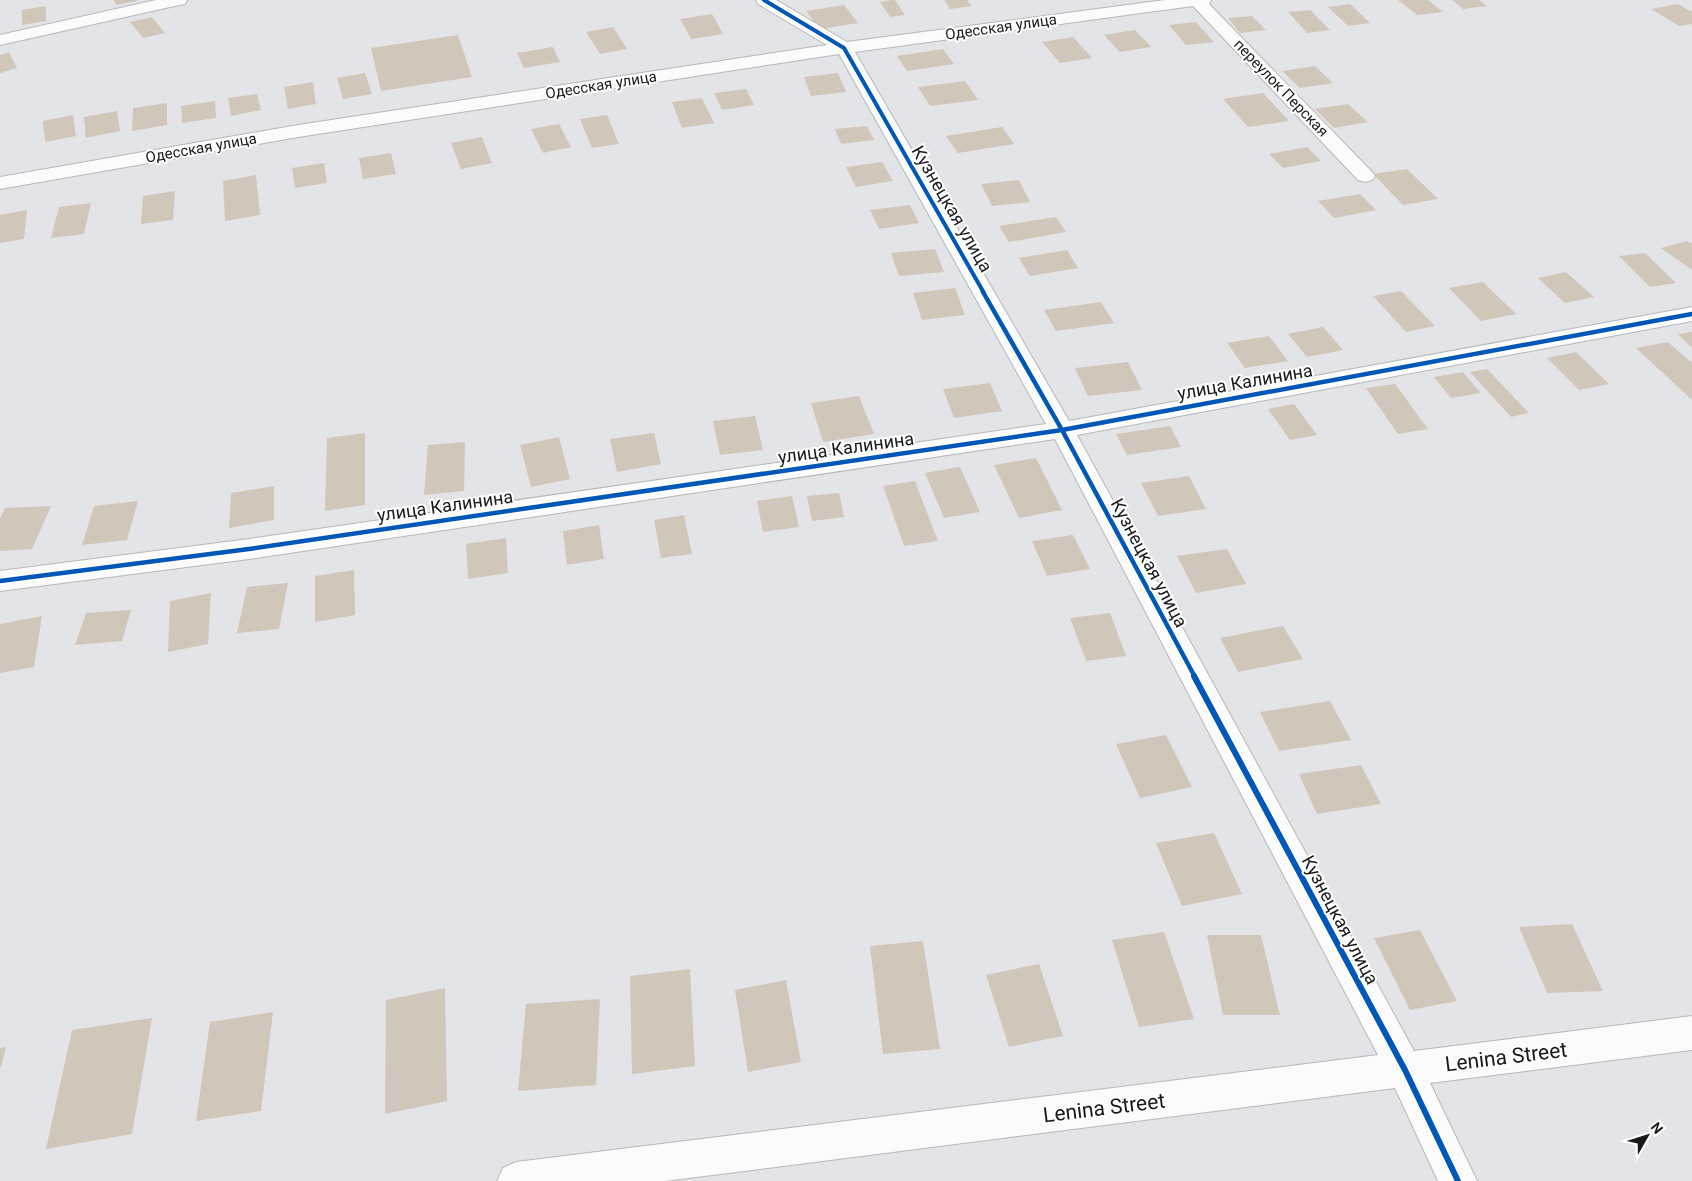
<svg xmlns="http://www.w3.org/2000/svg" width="1692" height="1181" viewBox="0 0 1692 1181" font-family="Roboto,sans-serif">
	<rect width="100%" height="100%" fill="#e3e4e7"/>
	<path fill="#d0c7ba" d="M114 0H137V1L116 5Z
		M892 0H895L905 15 890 17 880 2Z
		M944 0H967L972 6 950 9Z
		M1398 0H1428L1443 12 1417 15Z
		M1452 0H1479L1487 6 1463 9Z
		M1350 4 1370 23 1348 26 1328 7Z
		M1678 4 1692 12V24L1679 26 1651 9Z
		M844 5 858 23 820 29 806 11Z
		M46 6V21L22 25V10Z
		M1310 10 1330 30 1307 33 1288 12Z
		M712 14 723 34 691 39 680 19Z
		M1252 16 1266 30 1240 33 1228 18Z
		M152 17 165 33 143 38 130 22Z
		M1196 22 1214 42 1186 45 1169 25Z
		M613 27 627 49 600 54 586 32Z
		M1135 30 1151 47 1120 52 1104 35Z
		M458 35 472 77 381 91 371 48Z
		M1073 37 1092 58 1060 63 1042 42Z
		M553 47 560 62 524 68 517 53Z
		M943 49 954 64 907 71 897 56Z
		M9 52 17 68 0 73V55Z
		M1315 66 1333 83 1300 88 1282 71Z
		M365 73 372 94 343 99 337 78Z
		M838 73 846 92 811 96 804 77Z
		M965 81 978 100 930 106 918 87Z
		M313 82 316 104 288 109 284 87Z
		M746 89 754 105 722 110 714 93Z
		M1263 93 1289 121 1248 127 1223 99Z
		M257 94 261 110 231 116 228 98Z
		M702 98 714 123 682 128 672 102Z
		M215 101 216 118 182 123 181 106Z
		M167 103V125L132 131 133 108Z
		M1348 104 1368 122 1334 128 1315 109Z
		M117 111 120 131 86 138 84 117Z
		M73 115 76 136 45 142 43 121Z
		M607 115 619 144 592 148 580 119Z
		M559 124 571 147 543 153 531 129Z
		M867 126 874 140 841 144 835 129Z
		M1002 127 1014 144 958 153 946 136Z
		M482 137 492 163 461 169 451 143Z
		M1307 147 1321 161 1283 168 1269 154Z
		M391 153 396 174 363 179 359 158Z
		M882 162 893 181 856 187 846 167Z
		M324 163 327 183 295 188 292 168Z
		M1407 169 1438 199 1403 205 1373 174Z
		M256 175 260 215 225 221 223 181Z
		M1019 180 1030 202 992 206 981 184Z
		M175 191 173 220 141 224 143 196Z
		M1360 194 1376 210 1334 218 1318 201Z
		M91 203 84 234 51 238 59 207Z
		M910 205 919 223 879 229 870 210Z
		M27 210 24 239 0 243V215Z
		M1056 217 1066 232 1009 242 999 226Z
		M1687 241 1692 244V270L1661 248Z
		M935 249 944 272 899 276 891 253Z
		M1067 250 1078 268 1030 276 1019 258Z
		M1645 253 1676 283 1650 287 1619 256Z
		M1566 272 1594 297 1565 303 1538 278Z
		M1483 282 1516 314 1481 321 1449 288Z
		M955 288 965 315 922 320 913 293Z
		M1401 291 1435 326 1406 332 1373 296Z
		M1101 302 1114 323 1056 331 1044 310Z
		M1323 327 1343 350 1307 357 1288 334Z
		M1692 332V348L1678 334Z
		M1269 336 1288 361 1245 368 1227 343Z
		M1668 342 1692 363V400L1636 348Z
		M1576 352 1609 384 1579 390 1547 358Z
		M1128 362 1142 390 1088 396 1075 368Z
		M1487 369 1529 413 1511 417 1470 372Z
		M1463 372 1481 393 1451 398 1434 377Z
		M990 383 1002 411 954 418 943 389Z
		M1395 384 1428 429 1398 434 1366 388Z
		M859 396 874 434 823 442 811 403Z
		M1294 404 1317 435 1290 440 1268 409Z
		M755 416 763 450 720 455 713 421Z
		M1170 426 1181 447 1127 455 1116 434Z
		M365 433V505L325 511 327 438Z
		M654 433 661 464 617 472 610 439Z
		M559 437 570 479 531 487 520 445Z
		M465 442 464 491 424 495 428 445Z
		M1036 458 1062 510 1019 518 994 465Z
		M960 467 980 512 944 518 925 473Z
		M1189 476 1206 509 1158 516 1141 483Z
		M915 481 938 541 904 546 883 486Z
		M274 486V520L229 528 231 493Z
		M839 493 844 517 812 521 807 496Z
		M792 496 799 527 763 532 757 501Z
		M138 501 127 540 82 545 94 506Z
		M51 506 32 549 0 551V519L5 508Z
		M684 515 692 554 661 558 654 520Z
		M599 525 604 559 567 565 563 531Z
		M1073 535 1090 569 1047 576 1032 541Z
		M506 538 508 573 468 579 466 544Z
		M1227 549 1246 584 1196 593 1177 556Z
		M354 570 355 615 315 622V576Z
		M288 583 279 629 237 633 247 587Z
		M211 593 208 644 168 652 170 601Z
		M131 610 122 641 75 645 86 613Z
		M1110 613 1126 656 1086 661 1070 618Z
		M42 616 34 667 0 673V624Z
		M1283 626 1303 659 1238 672 1220 638Z
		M1330 701 1351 740 1279 751 1260 712Z
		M1166 735 1192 787 1140 798 1116 744Z
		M1361 765 1381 804 1317 814 1299 774Z
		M1214 833 1242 894 1182 906 1156 843Z
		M1572 924 1603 991 1547 993 1519 927Z
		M1420 930 1457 1001 1410 1010 1374 938Z
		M1164 932 1194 1019 1139 1027 1112 940Z
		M1207 935H1261L1280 1015H1223Z
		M923 941 940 1049 883 1054 870 946Z
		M1039 964 1063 1036 1009 1047 986 975Z
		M690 969 695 1066 632 1074 630 976Z
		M786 980 801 1062 748 1072 735 990Z
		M445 988 447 1101 385 1114 386 1000Z
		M600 999 596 1085 518 1091 526 1004Z
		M273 1012 261 1111 196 1121 210 1022Z
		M152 1018 132 1134 46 1149 72 1030Z
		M6 1047 1 1067H0V1048Z"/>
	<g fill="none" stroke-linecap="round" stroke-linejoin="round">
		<defs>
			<path id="minor" d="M156 0H187L185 4 179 5 0 45V35Z
				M756 0H776L847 42 1165 0H1211L1209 4 1372 172 1375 176 1372 180 1365 182 1358 180 1193 6 855 52 1069 421 1692 307V321L1077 435 1414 1051 1692 1016V1050L1430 1083 1477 1181H1438L1395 1088 665 1181H497L503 1168 516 1162 1378 1055 1055 439 249 559 0 591V571L249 539 1046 424 839 54 298 137 0 189V177L298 125 827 45 758 4Z"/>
		</defs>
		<use href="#minor" stroke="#b6b7b9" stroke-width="2"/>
		<use href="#minor" fill="#fbfbfb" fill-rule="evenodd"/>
		<defs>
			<path id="cycleway-far2" d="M764 0 844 48 984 293"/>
			<path id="cycleway-far1" d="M983 292 1062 430 1195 677
				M0 581 249 549 1062 430 1692 314"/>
			<path id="cycleway" d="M1194 676 1405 1070 1458 1181"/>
		</defs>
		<use href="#cycleway-far2" stroke="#fff" stroke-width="6"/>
		<use href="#cycleway-far1" stroke="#fff" stroke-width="8"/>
		<use href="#cycleway" stroke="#fff" stroke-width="9"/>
		<use href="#cycleway-far2" stroke="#0057b8" stroke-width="4"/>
		<use href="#cycleway-far1" stroke="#0057b8" stroke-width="4.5"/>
		<use href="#cycleway" stroke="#0057b8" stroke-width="6"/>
	</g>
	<g text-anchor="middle" stroke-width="4" stroke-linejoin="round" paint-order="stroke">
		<g font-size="15" fill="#18191b" stroke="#fff">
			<text transform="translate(1001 27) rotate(-8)" y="5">Одесская улица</text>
			<text transform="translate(601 85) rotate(-9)" y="5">Одесская улица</text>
			<text transform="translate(1281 88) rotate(46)" y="5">переулок Перская</text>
			<text transform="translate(201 148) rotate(-10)" y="5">Одесская улица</text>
		</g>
		<g font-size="18" fill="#18191b" stroke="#fff">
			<text transform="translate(952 209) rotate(60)" y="6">Кузнецкая улица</text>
			<text transform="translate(1245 382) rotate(-10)" y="6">улица Калинина</text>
			<text transform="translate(846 448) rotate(-8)" y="6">улица Калинина</text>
			<text transform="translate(445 506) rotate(-8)" y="6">улица Калинина</text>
			<text transform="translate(1149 563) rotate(62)" y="6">Кузнецкая улица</text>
			<text transform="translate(1340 920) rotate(62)" y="6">Кузнецкая улица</text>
		</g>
		<g font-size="21" fill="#18191b" stroke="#fff">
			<text transform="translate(1506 1057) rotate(-7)" y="7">Lenina Street</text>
			<text transform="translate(1104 1108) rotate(-7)" y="7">Lenina Street</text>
		</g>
	</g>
	<g transform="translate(1647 1136) rotate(51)" stroke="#ffffff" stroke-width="4" paint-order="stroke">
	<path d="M0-4L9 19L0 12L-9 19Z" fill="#18191b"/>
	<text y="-8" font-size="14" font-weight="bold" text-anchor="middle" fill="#18191b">N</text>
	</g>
</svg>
